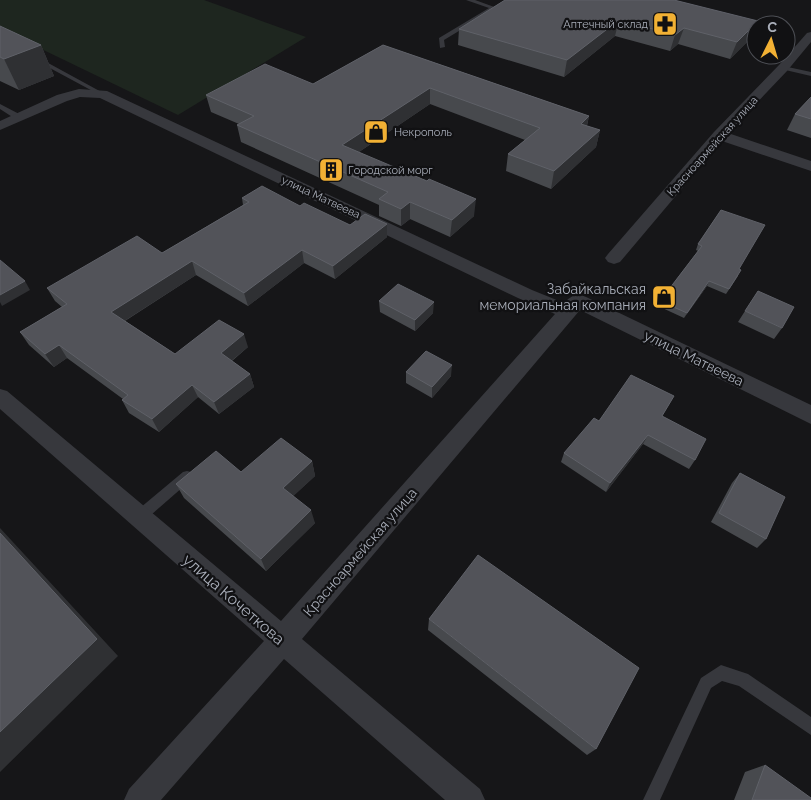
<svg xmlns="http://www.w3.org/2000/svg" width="811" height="800" viewBox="0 0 811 800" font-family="Raleway,sans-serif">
	<rect width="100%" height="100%" fill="#161618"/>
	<path fill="#1e261f" d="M0 0H204L306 37 178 115 0 29Z"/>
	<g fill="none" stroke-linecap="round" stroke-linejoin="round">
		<path fill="#37383d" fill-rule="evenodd" d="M466 0H475L497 8 444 40 445 47 440 48 439 38 489 8Z
			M35 58H39L105 94 100 95 35 60Z
			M783 66 811 72V76L781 69V67Z
			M0 104 23 116 24 118 17 120 0 109Z
			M187 471 191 472 193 476 191 480 144 521 139 523 134 521 133 517 134 513 183 472Z
			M721 665 748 674 811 717V735L739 686 722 681 711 688 660 800H643L701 678Z"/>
		<path fill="#37383d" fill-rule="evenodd" d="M811 32V42L787 71 728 133 811 161V171L722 141 620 262 614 264 608 262 605 258 608 254 714 132 779 65 807 33Z
			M79 89 107 91 532 290 564 303C571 296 574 294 584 296L811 405V424L580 310 302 639 480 789 485 800H445L284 659 161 800H124L129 789 264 641 0 409V389L7 391 281 621 555 314 518 298 100 98 80 97 67 101 0 130V121L57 95Z"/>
	</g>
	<path fill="#47494d" d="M505 0 758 21 752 37 730 59 678 44 670 51 615 36 564 77 458 45 459 29Z
		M0 26 41 45 54 76 19 90 0 81Z
		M383 45 589 116 587 126 600 130 596 147 551 189 506 171 508 154 525 140 430 104 359 152 474 216 450 237 410 219 401 226 379 216V205L241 142 237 125 239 124 211 112 206 95 313 84Z
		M811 97V138L787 130 795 114Z
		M242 198 300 206 350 225 387 224V237L335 279 304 263 248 306 196 275 125 321 175 354 248 347 232 361 250 374 254 387 219 414 198 397 159 432 129 413 122 400 123 399 67 358 54 367 29 345 20 332 62 307 55 301 47 288 162 253 243 205Z
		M721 210 739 269 738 276 726 294 707 286 684 318 658 306 660 301 698 251 696 250 698 244Z
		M379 301 433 313 415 331 380 312Z
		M745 311 782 328 774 339 738 322Z
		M406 372 451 376 432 398 406 383Z
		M674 396 662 416 695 460 689 469 643 444 606 492 561 462 564 453 599 421Z
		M312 461 315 476 293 496 315 523 266 571 184 498 176 484Z
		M740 473 766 539 757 548 711 522 732 483Z
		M429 619 596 749 587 755 428 630Z
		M765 765 811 800H734L745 772Z"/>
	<path fill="#2f3033" d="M619 20 615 36 564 77 567 60Z
		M758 21 752 37 730 59 737 42Z
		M684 28 678 44 670 51 675 35Z
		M41 45 54 76 19 90 4 59Z
		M430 88V104L344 162 342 145Z
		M589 116 585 133 581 124Z
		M600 130 596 147 551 189 554 171Z
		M476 199 474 216 450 237 452 220Z
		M410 202V219L401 226V209Z
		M387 224V237L335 279 333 266Z
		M302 250 304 263 248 306 244 293Z
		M192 261 196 275 118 325 111 312Z
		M25 281 30 290 2 306 0 302V295Z
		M709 281 707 286 684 318 687 313Z
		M434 302 433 313 415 331V320Z
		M244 334 248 347 225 366 221 353Z
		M59 345 67 358 54 367 45 354Z
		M452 365 451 376 432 398V387Z
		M250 374 254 387 219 414 214 402Z
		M192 385 198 397 159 432 152 419Z
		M648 435 643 444 606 492 610 483Z
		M312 461 315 476 287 502 283 488Z
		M311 510 315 523 266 571 261 559Z
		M0 528 118 656 0 772Z"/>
	<path fill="#525359" stroke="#5f6168" d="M505 0H674L758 21 737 42 684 28 675 35 619 20 567 60 459 29Z
		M0 26 41 45 4 59 0 57Z
		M383 45 589 116 581 124 600 130 554 171 508 154 540 128 430 88 342 145 427 181 429 179 476 199 452 220 410 202 401 209 379 199 388 192 237 125 254 116 206 95 265 64 313 84Z
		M811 97V119L795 114Z
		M262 186 300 206 304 203 350 225 365 214 387 224 333 266 302 250 244 293 192 261 111 312 175 354 219 320 244 334 221 353 250 374 214 402 192 385 152 419 122 400 128 395 59 345 45 354 20 332 67 304 47 288 137 236 162 253 249 202 242 198Z
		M721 210 765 225 739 269 741 270 729 289 709 281 687 313 660 301 702 246 698 244Z
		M0 260 25 281 0 295Z
		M398 284 434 302 415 320 379 301Z
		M758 291 794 307 782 328 745 311Z
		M426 351 452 365 432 387 406 372Z
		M631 375 674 396 662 416 706 439 695 460 648 435 610 483 564 453 594 418 599 421Z
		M281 438 312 461 283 488 311 510 261 559 176 484 216 451 241 472Z
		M740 473 785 497 766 539 719 513Z
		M0 533 97 639 0 732Z
		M478 555 639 668 596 749 429 619Z
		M765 765 811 798V800H752Z"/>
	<defs>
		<symbol id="pharmacy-square" viewBox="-11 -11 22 22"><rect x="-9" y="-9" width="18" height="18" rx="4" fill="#f2b134" stroke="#111113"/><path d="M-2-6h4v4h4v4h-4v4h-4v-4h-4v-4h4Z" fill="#111"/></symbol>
		<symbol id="shop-square" viewBox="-11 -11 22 22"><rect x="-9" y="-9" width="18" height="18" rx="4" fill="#f2b134" stroke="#111113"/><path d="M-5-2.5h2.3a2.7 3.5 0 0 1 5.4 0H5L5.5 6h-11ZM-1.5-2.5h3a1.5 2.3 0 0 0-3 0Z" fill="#111"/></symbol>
		<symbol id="building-square" viewBox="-11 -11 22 22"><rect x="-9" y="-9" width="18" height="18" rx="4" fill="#f2b134" stroke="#111113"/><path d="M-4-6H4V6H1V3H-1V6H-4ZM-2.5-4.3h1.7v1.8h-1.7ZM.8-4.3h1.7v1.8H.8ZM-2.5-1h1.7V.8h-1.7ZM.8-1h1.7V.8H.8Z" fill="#111"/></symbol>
	</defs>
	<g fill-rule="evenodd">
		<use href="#pharmacy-square" x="651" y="10" width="28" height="28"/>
		<use href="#shop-square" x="362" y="118" width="28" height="28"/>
		<use href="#building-square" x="317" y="156" width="28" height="28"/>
		<use href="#shop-square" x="650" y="283" width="28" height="28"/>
	</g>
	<g text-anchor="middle" stroke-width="4.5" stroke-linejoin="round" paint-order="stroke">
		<g font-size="11" fill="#a8adb8" stroke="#111113" text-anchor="start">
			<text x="648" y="28" text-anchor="end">Аптечный склад</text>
			<text x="394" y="136">Некрополь</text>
			<text x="348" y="174">Городской морг</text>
		</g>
		<g font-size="11" fill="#a8adb8" stroke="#111113">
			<text transform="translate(712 146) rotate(-48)" y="4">Красноармейская улица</text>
			<text transform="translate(321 197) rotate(25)" y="4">улица Матвеева</text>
		</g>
		<g font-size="14" fill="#a8adb8" stroke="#111113" text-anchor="end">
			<text x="646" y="294">Забайкальская<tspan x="646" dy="16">мемориальная компания</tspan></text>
		</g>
		<g font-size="14" fill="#a8adb8" stroke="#111113">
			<text transform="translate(694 358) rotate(26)" y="5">улица Матвеева</text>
			<text transform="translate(360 552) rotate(-49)" y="5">Красноармейская улица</text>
		</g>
		<g font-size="16" fill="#a8adb8" stroke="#111113">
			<text transform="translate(234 599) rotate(41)" y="6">улица Кочеткова</text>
		</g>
	</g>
	<g transform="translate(771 40) rotate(5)"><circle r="24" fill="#111113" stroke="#4d4f55"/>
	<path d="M0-4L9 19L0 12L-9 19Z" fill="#f2b134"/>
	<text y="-8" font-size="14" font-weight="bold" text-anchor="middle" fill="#a8adb8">С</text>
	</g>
</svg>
